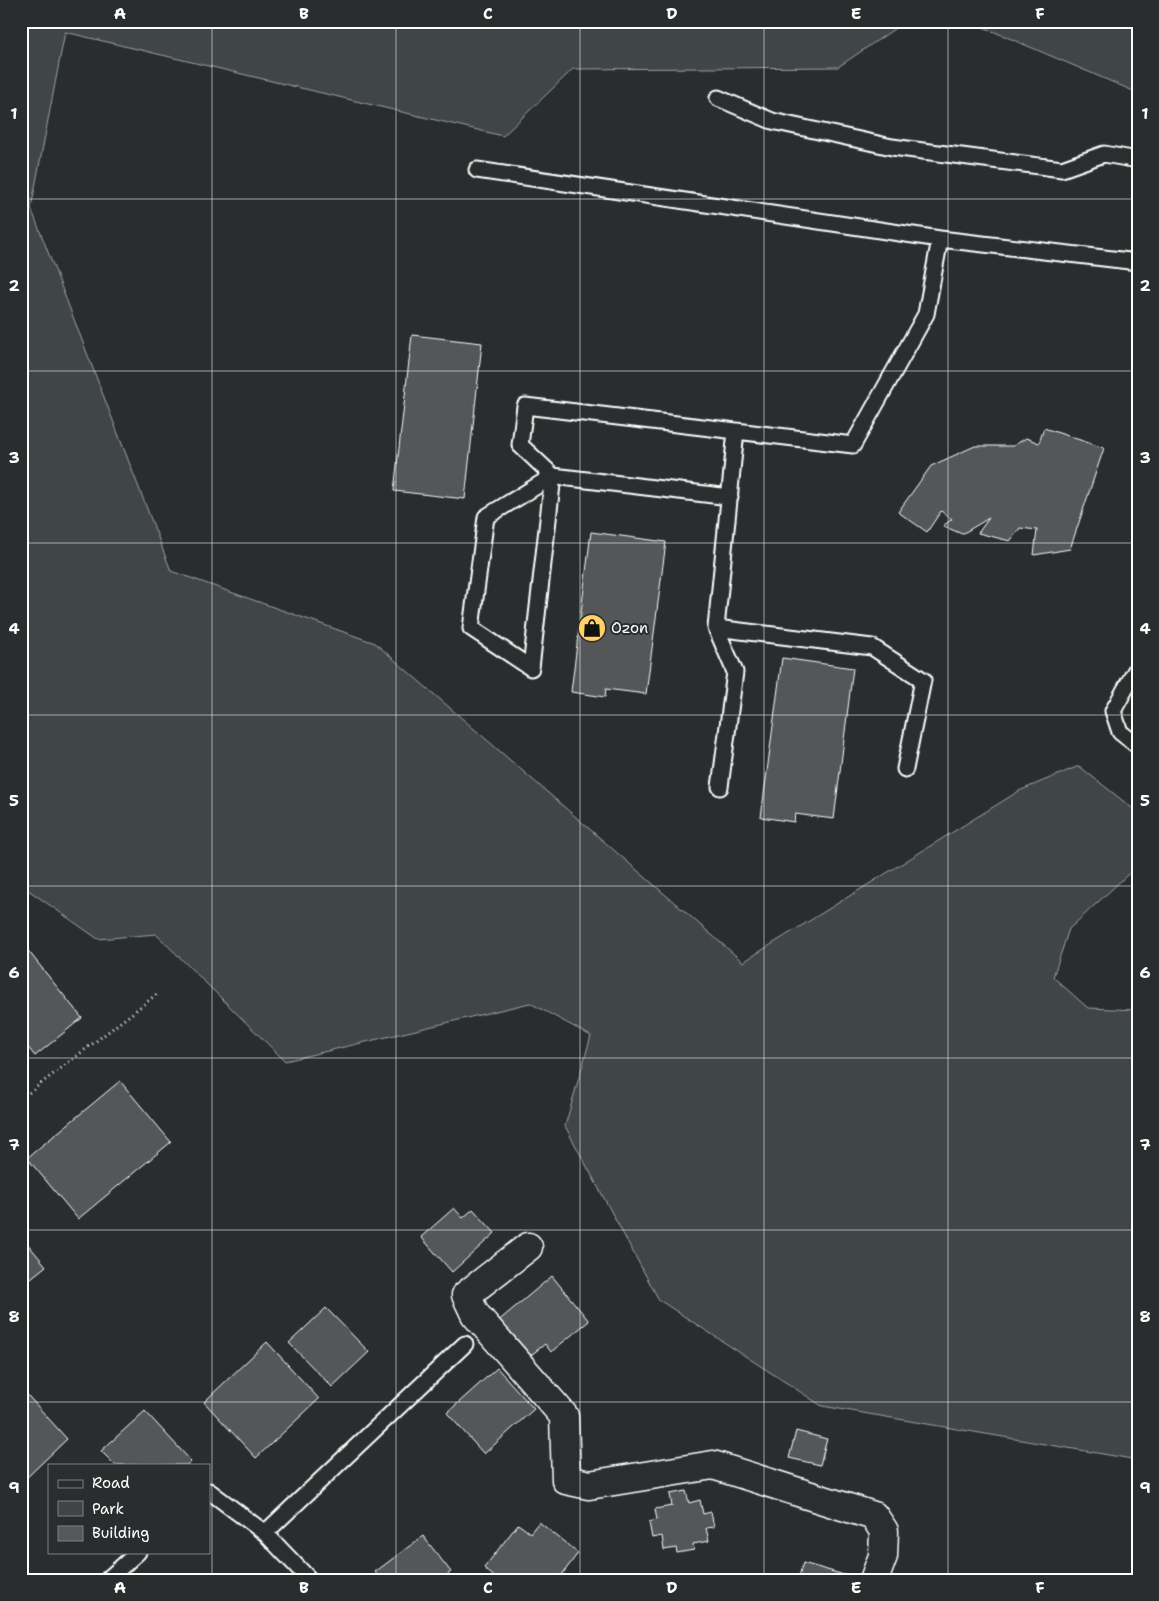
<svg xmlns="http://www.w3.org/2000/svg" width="1159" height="1601" viewBox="0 0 1159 1601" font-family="'Shantell Sans',sans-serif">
	<rect width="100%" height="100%" fill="#2a2d2e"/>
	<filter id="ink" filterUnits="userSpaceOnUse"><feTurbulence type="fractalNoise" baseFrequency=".02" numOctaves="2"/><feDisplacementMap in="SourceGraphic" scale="10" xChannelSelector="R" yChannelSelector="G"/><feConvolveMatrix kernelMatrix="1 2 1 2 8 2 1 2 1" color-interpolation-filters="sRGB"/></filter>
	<g filter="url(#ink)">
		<path fill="#414445" stroke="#a0a2a2" d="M21 21H906L838 67 573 69 503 136 65 32 31 208 171 571 375 643 743 962 1019 791 1079 766 1137 812 1138 865 1069 929 1053 977 1088 1008 1138 1010V1460L822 1406 659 1300 565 1126 591 1036 530 1003 285 1061 156 934 98 939 21 885Z
			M969 21H1138V93Z"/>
		<path fill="#555758" stroke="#fff" d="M412 335 482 343 465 499 394 491Z
			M1044 428 1104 448 1070 549 1034 555 1037 530 1020 528 1010 541 978 533 989 518 962 534 943 526 952 519 941 511 927 532 898 512 931 466 975 446H1013L1026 438 1039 443Z
			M591 532 666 542 646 694 606 689 605 697 571 692Z
			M782 658 853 668 834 819 795 814 794 822 761 817Z
			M21 942 82 1018 35 1056 21 1039Z
			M120 1081 171 1142 78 1219 27 1158Z
			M454 1208 463 1218 473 1209 495 1233 452 1272 421 1237Z
			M21 1236 46 1266 21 1286Z
			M552 1276 589 1321 551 1352 545 1344 526 1359 496 1323Z
			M326 1308 369 1352 332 1387 289 1343Z
			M267 1342 319 1399 256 1458 204 1402Z
			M497 1368 534 1409 484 1454 447 1413Z
			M21 1388 67 1439 21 1483Z
			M145 1411 191 1461 187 1465H115L101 1451Z
			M796 1431 827 1439 820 1465 789 1458Z
			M686 1491 689 1503 700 1500 703 1514 711 1512 714 1527 706 1528 709 1541 693 1544 694 1550 677 1553 676 1548 664 1550 662 1536 652 1538 649 1522 657 1520 655 1509 672 1506 670 1494Z
			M539 1522 578 1553 558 1580H498L484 1568 518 1524 530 1533Z
			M423 1536 451 1572 440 1580H381L375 1572Z
			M803 1563 858 1579 857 1580H798Z"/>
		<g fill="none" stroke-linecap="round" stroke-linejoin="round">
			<defs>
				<path id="lane" d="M718 98 772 121 892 147 1062 169 1104 154 1138 160
					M477 170 940 239
					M730 497 553 476 531 668 471 628 486 517 553 476 520 445 525 406 736 431
					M716 628 735 672 720 787
					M1138 666 1113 711 1120 732 1138 746
					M905 769 923 680 872 647 716 628 736 431 853 445 926 314 940 239 1138 262
					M209 1491 265 1533 310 1580
					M265 1533 465 1344
					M107 1580 138 1552"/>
				<path id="street" d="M528 1247 466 1295 475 1314 564 1416 566 1480 589 1485 713 1465 874 1516 884 1531 883 1556 874 1580"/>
			</defs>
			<use href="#lane" stroke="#fff" stroke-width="19"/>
			<use href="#street" stroke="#fff" stroke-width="31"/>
			<path stroke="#fff" stroke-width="3" stroke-dasharray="1 4" stroke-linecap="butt" d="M21 1099 157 994"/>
			<use href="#lane" stroke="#2a2d2e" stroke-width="15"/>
			<use href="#street" stroke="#2a2d2e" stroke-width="28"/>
		</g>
	</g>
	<path fill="none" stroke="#fff" stroke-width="1" stroke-opacity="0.55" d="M212 21V1580M396 21V1580M580 21V1580M764 21V1580M948 21V1580M21 199H1138M21 371H1138M21 543H1138M21 715H1138M21 886H1138M21 1058H1138M21 1230H1138M21 1402H1138"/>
	<defs>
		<symbol id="shop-disc" viewBox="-11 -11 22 22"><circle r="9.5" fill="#ffd166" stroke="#2a2d2e"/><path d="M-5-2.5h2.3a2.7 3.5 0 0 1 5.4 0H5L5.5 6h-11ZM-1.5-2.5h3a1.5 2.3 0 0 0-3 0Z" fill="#111"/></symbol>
	</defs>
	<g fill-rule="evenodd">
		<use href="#shop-disc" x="576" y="612" width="32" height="32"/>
	</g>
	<g text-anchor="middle" stroke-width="4" stroke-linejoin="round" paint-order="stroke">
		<g font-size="15" fill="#fff" stroke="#2a2d2e" text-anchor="start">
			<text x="611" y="633">Ozon</text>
		</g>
	</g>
	<rect width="1159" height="1601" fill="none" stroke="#2a2d2e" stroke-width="55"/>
	<rect x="48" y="1464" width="162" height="90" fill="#2a2d2e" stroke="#7f8182"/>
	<rect x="58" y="1480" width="25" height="8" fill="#2a2d2e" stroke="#7f8182"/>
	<text x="92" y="1488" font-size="15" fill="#ffffff">Road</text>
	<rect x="58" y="1501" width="25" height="15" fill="#414445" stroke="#7f8182"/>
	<text x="92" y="1514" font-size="15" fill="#ffffff">Park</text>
	<rect x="58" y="1526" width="25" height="15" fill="#555758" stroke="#7f8182"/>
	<text x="92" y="1538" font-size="15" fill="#ffffff">Building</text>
	<rect x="28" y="28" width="1104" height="1546" fill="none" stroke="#fff" stroke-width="2"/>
	<g font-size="16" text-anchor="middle" font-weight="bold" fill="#fff">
		<text x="120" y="19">A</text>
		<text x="304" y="19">B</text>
		<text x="488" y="19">C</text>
		<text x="672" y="19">D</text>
		<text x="856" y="19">E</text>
		<text x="1040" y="19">F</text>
		<text x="14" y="119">1</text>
		<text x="1145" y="119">1</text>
		<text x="14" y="291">2</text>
		<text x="1145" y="291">2</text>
		<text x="14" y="463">3</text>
		<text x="1145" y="463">3</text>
		<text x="14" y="634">4</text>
		<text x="1145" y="634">4</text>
		<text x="14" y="806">5</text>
		<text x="1145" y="806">5</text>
		<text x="14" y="978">6</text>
		<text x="1145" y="978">6</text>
		<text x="14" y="1150">7</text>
		<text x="1145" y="1150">7</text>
		<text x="14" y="1322">8</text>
		<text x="1145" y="1322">8</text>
		<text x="14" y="1493">9</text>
		<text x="1145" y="1493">9</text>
		<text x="120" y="1593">A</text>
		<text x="304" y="1593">B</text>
		<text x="488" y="1593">C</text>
		<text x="672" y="1593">D</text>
		<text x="856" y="1593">E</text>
		<text x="1040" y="1593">F</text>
	</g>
</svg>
